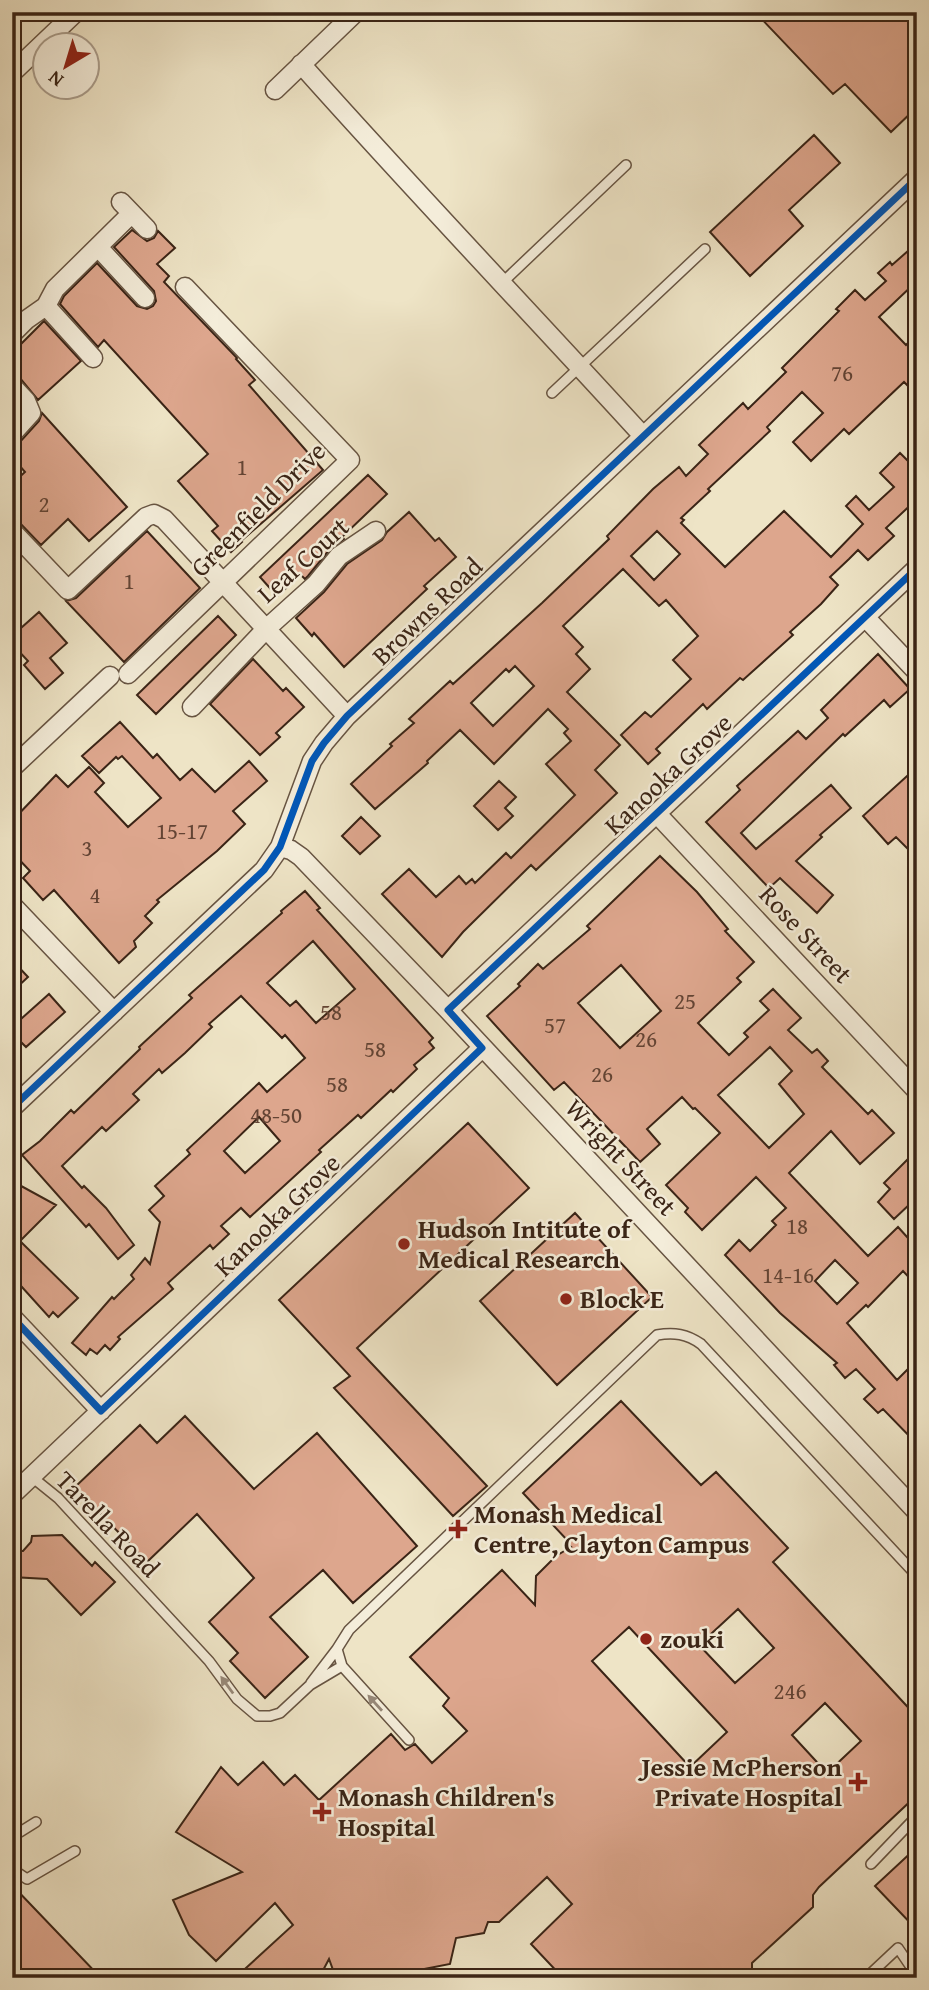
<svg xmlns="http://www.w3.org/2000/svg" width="929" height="1990" viewBox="0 0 929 1990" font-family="'Gentium Book Plus',serif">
	<rect width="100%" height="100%" fill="#eee4c6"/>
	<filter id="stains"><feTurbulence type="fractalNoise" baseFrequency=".00286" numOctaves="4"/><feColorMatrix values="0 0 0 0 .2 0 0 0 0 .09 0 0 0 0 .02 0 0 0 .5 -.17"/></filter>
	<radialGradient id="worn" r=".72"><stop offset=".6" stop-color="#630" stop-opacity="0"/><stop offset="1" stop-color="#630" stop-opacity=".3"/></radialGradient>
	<path fill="#dda68d" stroke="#3a2416" stroke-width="2" fill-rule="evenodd" d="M755 12H917V107L891 132 845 84 833 94Z
		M814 135 840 163 789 210 803 226 750 276 710 232Z
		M132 230 147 241 154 238 158 231 175 248 157 264 169 276 164 282 237 358 236 359 255 380 249 385 323 470 241 541 242 542 231 552 212 531 218 526 178 481 208 454 104 340 98 347 60 304 64 296 97 263 137 306 147 309 153 306 156 301 154 291 114 247Z
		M917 243V281L879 317 906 345 908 343 917 353V395L904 382 849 434 844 429 811 461 793 442 823 413 802 392 767 427 770 431 708 489 710 491 681 518 684 520 681 523 725 567 784 511 831 557 863 524 846 506 856 496 869 510 894 487 880 473 900 453 917 470V499L886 528 894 536 868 560 858 550 849 559 830 577 838 585 821 604 790 632 793 635 743 680 740 678 707 709 703 704 656 749 660 753 648 764 621 735 645 712 651 717 691 679 673 660 698 636 666 600 659 606 623 569 563 626 583 647 576 654 590 669 567 692 620 745 595 770 617 793 536 870 531 865 463 932 442 957 382 894 409 869 436 897 459 876 466 884 472 879 475 883 506 853 511 858 575 795 546 764 571 741 564 733 568 729 548 709 494 764 460 730 427 761 428 763 375 809 351 784 392 746 390 744 414 723 409 719 450 681 453 684 542 603 609 539 607 536 653 489 679 467 686 476 708 454 699 445 743 403 748 409 786 372 782 368 839 311 836 309 855 290 865 300 886 281 878 273 890 262 892 265ZM657 531 680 554 654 580 631 556ZM515 666 534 686 493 726 471 703 506 669 509 672Z
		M44 321 81 361 38 400 20 378 12 375V353Z
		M42 413 127 507 89 541 68 519 41 545 20 523 12 520V484L25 472 12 457V445L20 442 39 421Z
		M368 475 387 494 342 537 344 539 330 549 308 576 305 579 301 575 277 596 260 577Z
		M409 512 435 541 439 538 456 557 424 586 427 589 344 667 314 633 312 636 296 618 324 592 347 564 382 540 387 532Z
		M147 531 200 588 124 662 66 601 76 598Z
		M39 612 67 643 50 658 63 673 45 689 24 665 28 661 12 644V636Z
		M218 616 236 635 156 714 137 695Z
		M878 654 910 689 890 707 884 700 845 736 843 734 741 833 756 849 831 785 851 808 820 835 822 837 796 861 833 895 817 913 780 878 769 888 706 822 740 790 737 786 798 731 806 739 828 718 821 710Z
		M253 659 283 691 286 688 304 707 276 733 280 737 260 755 210 704Z
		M120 722 153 758 157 754 180 780 192 769 215 792 249 761 267 781 233 811 245 824 217 851 157 900 159 902 145 916 152 923 134 941 136 947 119 963 54 890 43 900 23 878 30 871 12 852V821L56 775 68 787 89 767 104 783 95 792 128 827 161 798 122 756 118 759 116 757 99 773 82 756Z
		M917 767V858L896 837 888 844 863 816Z
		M499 781 516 797 505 808 513 816 498 830 474 806Z
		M361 817 380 836 360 854 342 836Z
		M660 856 697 892 728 929 725 931 754 962 737 978 741 982 698 1023 729 1055 748 1037 744 1033 769 1010 760 1001 773 989 801 1018 788 1030 812 1053 817 1049 828 1061 822 1067 868 1114 872 1110 894 1133 860 1164 831 1131 789 1173 868 1256 898 1227 917 1248V1286L903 1271 868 1307 866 1305 847 1323 897 1380 917 1360V1444L883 1409 878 1413 864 1399 875 1389 856 1369 845 1378 834 1365 837 1363 780 1313 725 1255 739 1240 750 1251 776 1225 772 1221 786 1208 756 1177 702 1230 685 1212 688 1208 666 1185 720 1133 695 1108 693 1109 682 1097 647 1129 660 1144 640 1162 564 1082 554 1090 487 1016 520 986 518 984 538 964 543 969 590 929 587 926ZM621 965 661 1011 620 1048 578 1003ZM770 1047 792 1071 779 1084 804 1114 769 1148 718 1095ZM835 1260 858 1283 837 1304 815 1281Z
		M305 891 320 908 317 910 433 1038 429 1042 434 1048 414 1065 417 1069 393 1092 391 1090 361 1118 358 1115 319 1150 321 1152 250 1217 241 1208 221 1226 229 1234 213 1249 210 1245 168 1283 173 1289 118 1337 120 1339 110 1350 105 1345 97 1354 90 1349 86 1355 72 1343 112 1297 114 1299 134 1279 131 1275 145 1258 150 1264 160 1222 149 1210 164 1196 155 1186 190 1154 187 1150 259 1083 267 1092 305 1058 285 1035 282 1038 241 996 209 1024 212 1027 185 1053 162 1073 159 1069 133 1094 139 1100 106 1131 102 1127 62 1166 82 1188 84 1186 106 1208 134 1245 118 1259 89 1224 86 1227 22 1155 40 1141 71 1110 74 1113 140 1049 139 1047 192 998 189 995 282 913 281 911ZM313 941 355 989 316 1023 296 1001 290 1006 267 983ZM259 1117 280 1141 245 1173 224 1151Z
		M12 960 28 977 12 992Z
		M49 994 65 1012 26 1047 12 1033V1027Z
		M468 1123 529 1188 357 1348 487 1486 453 1516 334 1388 350 1376 279 1300Z
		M917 1150V1190L909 1198 911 1203 894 1219 878 1202 890 1189 884 1183Z
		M12 1181 56 1205 20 1241 78 1298 58 1317 53 1312 49 1317 12 1276Z
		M575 1213 652 1297 557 1385 480 1301Z
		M621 1401 701 1485 716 1472 788 1548 773 1562 917 1717V1795L819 1887 813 1895V1907L752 1963V1978H563L531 1944 572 1904 547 1877 499 1922H488L484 1933 456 1938 450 1964 404 1973 408 1978H336L329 1959 319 1978H235L293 1925 275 1903 216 1961 189 1935 173 1900 242 1872 176 1832 221 1767 238 1785 263 1762 284 1785 295 1775 319 1800 391 1734 405 1750 415 1744 432 1763 467 1731 443 1706 449 1698 410 1657 502 1570 535 1605 536 1576 556 1556 571 1547 566 1543 568 1541 523 1493ZM738 1609 774 1648 735 1683 699 1645ZM629 1627 727 1732 690 1767 592 1661ZM825 1703 861 1741 827 1773 792 1735Z
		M185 1416 254 1489 317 1433 417 1546 353 1603 323 1570 270 1617 308 1657 265 1698 230 1661 238 1653 209 1622 254 1578 197 1514 147 1562 75 1487 140 1425 157 1443Z
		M62 1535 92 1566 95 1562 115 1582 81 1615 47 1579 12 1577V1551H23L31 1542 32 1536Z
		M917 1847V1930L875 1886Z
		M12 1885 101 1978H12Z"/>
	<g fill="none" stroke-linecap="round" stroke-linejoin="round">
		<defs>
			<path id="lane" d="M503 282 626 165
				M552 393 705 249
				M32 1477 58 1498 209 1661 237 1699 257 1716H270L280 1713 310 1685 342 1666
				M311 1683 337 1649
				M409 1740 342 1666 337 1649 349 1630 657 1335C674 1332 687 1334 701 1344L917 1576
				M12 1832H20L36 1822
				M871 1864 917 1816
				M12 1869 27 1879 75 1851
				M866 1978 898 1948 917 1976"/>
			<path id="street" d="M301 64C413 190 529 311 643 436
				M12 73 76 12
				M275 90 356 12
				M121 202 147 229
				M98 247 145 298
				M46 306 93 358
				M12 334 26 320 46 306 55 289 131 214
				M12 386 26 401 31 413 12 434
				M12 531 68 590 146 517 154 514 164 519 347 716
				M865 617 917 672
				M128 674 350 460 185 287
				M192 707 266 629 316 584 339 556 376 531
				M12 768 110 676
				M657 814 917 1091
				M280 847 291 850 301 857 448 1010 917 1512
				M12 905 114 1012
				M448 1010 917 568
				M12 1108 264 870 280 847 312 761 324 743 347 716 917 178
				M12 1317 101 1411
				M12 1495 482 1048"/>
		</defs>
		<use href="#lane" stroke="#675442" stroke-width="12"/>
		<use href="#street" stroke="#675442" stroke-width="21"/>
		<use href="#lane" stroke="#f4edda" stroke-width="9"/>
		<use href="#street" stroke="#f4edda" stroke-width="18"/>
		<defs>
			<path id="cycleway" d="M12 1108 264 870 280 847 312 761 324 743 347 716 917 178
				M12 1317 101 1411 482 1048 448 1010 917 568"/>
		</defs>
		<use href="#cycleway" stroke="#f4edda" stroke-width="11"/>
		<use href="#cycleway" stroke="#0057b8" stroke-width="7"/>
	</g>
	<defs><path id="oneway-solid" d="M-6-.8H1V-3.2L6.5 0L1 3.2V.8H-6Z" transform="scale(1.75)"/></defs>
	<g fill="#978878">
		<use href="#oneway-solid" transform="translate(227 1685) rotate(-126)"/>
		<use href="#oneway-solid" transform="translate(375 1703) rotate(-132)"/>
	</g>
	<g fill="#8f2418" stroke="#f4edda" stroke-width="2.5">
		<circle cx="404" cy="1244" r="7"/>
		<circle cx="566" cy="1299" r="7"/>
		<path d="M454.5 1518.5h7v7h7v7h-7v7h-7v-7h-7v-7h7z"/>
		<circle cx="646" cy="1639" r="7"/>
		<path d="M854.5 1771.5h7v7h7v7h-7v7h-7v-7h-7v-7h7z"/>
		<path d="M318.5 1801.5h7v7h7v7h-7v7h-7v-7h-7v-7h7z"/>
	</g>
	<g text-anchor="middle" stroke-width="5" stroke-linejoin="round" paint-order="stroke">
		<g font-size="23" fill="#634434">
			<text x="842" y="381">76</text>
			<text x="242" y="475">1</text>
			<text x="44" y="512">2</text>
			<text x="129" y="589">1</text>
			<text x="182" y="839">15-17</text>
			<text x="87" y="856">3</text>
			<text x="95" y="903">4</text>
			<text x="685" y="1009">25</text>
			<text x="331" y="1020">58</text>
			<text x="555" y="1033">57</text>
			<text x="646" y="1047">26</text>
			<text x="375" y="1057">58</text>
			<text x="602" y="1082">26</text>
			<text x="337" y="1092">58</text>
			<text x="276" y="1123">48-50</text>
			<text x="797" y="1234">18</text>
			<text x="788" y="1283">14-16</text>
			<text x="790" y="1699">246</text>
		</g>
		<g font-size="26" fill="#3a2416" stroke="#f4edda">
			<text transform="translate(258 509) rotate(-45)" y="9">Greenfield Drive</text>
			<text transform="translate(303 560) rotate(-42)" y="9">Leaf Court</text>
			<text transform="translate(427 611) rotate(-44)" y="9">Browns Road</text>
			<text transform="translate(668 774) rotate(-43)" y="9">Kanooka Grove</text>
			<text transform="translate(806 934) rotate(47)" y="9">Rose Street</text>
			<text transform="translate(621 1157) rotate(47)" y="9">Wright Street</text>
			<text transform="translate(277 1215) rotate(-44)" y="9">Kanooka Grove</text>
			<text transform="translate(108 1524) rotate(46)" y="9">Tarella Road</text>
		</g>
		<g font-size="26" font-weight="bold" fill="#3a2416" stroke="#f4edda" text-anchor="start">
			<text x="418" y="1238">Hudson Intitute of<tspan x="418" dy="30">Medical Research</tspan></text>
			<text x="580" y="1308">Block E</text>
			<text x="474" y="1523">Monash Medical<tspan x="474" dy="30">Centre, Clayton Campus</tspan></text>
			<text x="660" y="1648">zouki</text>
			<text x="842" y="1776" text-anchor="end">Jessie McPherson<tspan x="842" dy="30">Private Hospital</tspan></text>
			<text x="338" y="1806">Monash Children's<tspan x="338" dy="30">Hospital</tspan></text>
		</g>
	</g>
	<rect width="929" height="1990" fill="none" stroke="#eee4c6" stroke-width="42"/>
	<rect x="14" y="14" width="901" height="1962" fill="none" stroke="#3a2416" stroke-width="3.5"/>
	<rect x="21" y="21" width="887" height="1948" fill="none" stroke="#3a2416" stroke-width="2"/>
	<g transform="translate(66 66) rotate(218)"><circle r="33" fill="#f4edda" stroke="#aa9d8c" stroke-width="2"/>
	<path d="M0-5L12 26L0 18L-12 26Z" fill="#8f2418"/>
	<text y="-10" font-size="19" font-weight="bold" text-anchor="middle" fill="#3a2416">N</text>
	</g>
	<rect width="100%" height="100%" filter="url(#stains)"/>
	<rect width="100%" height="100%" fill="url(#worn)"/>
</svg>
